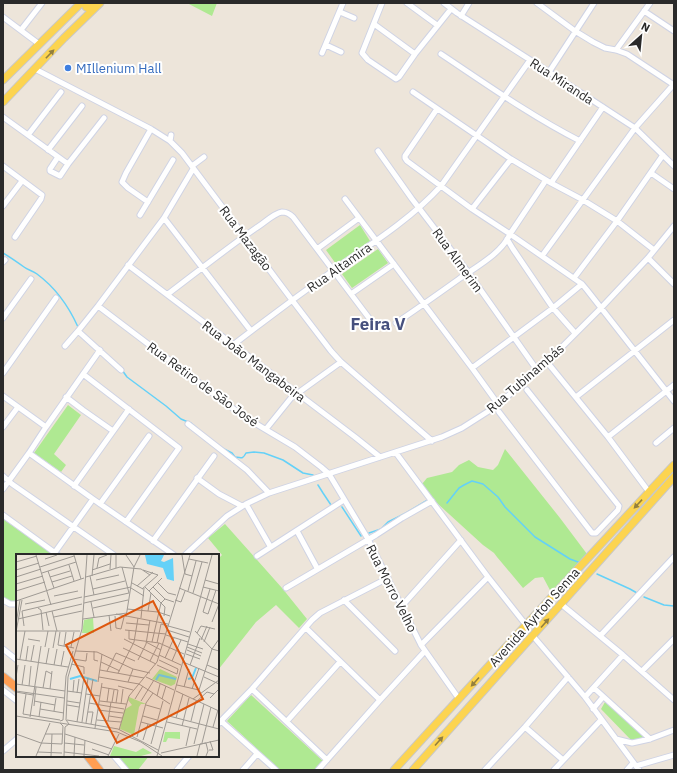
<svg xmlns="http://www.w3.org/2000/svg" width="677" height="773" viewBox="0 0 677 773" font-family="'IBM Plex Sans',sans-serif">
	<rect width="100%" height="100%" fill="#ede5da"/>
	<path fill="#afe992" d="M187 3H217L212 16Z
		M360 225 370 241 336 264 326 250Z
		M378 249 388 263 352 288 342 274Z
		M68 405 81 415 54 454 66 465 61 472 34 453Z
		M505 449 560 518 587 554 551 592 543 577 535 578 523 588 497 557 494 553 483 545 438 504 422 484 427 478 452 472 459 465 469 460 478 467 493 470 498 465Z
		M3 519 51 553 49 555H17V599L15 601 11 602 3 598Z
		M225 524 282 588 307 619 299 628 276 605 256 622 218 670V589L219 587 218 586V559L222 555 208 538Z
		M251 695 324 762 316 770H280L227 721Z
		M605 702 647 737 631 740 601 709Z
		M116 756H149L138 770H128Z"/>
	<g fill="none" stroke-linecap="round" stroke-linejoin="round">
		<path stroke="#64d1f8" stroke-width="1.5" d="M3 253C10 257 17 262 24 267 28 270 33 271 37 274 56 288 69 307 78 327
			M122 370 127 377 166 406 181 419 188 422
			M191 423 199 430
			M222 448 232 453 235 457C242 458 243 459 246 453L254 452 264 453 283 460 303 473 313 475
			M318 485 323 493 331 505
			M447 503 459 488 464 485 472 481 483 484 498 497 505 507 535 537 570 559 578 562
			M342 507 361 536
			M369 533 381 529 388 522 406 513 426 501
			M597 574 630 589 637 593
			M644 597 664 605 674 606"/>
		<defs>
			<path id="minor" d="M382 3 362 53 368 60 396 79 399 77 415 54 451 9
				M407 3 437 25
				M444 3 457 13 549 72 635 128 674 166
				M537 3 575 31 593 42 605 48 616 50 627 54 674 85
				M644 11 674 31
				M340 12 354 18
				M461 16 469 3
				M3 17 39 44
				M374 24 415 54
				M21 30 42 3
				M326 45 341 52
				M616 50 650 3
				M322 53 343 3
				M441 54C486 84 531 116 580 141
				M35 69 151 129 170 141 182 153 292 300 331 351 341 362 432 441
				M549 72 594 3
				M413 92 511 159 551 183 583 200 617 221 654 250
				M437 109 405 156V158L407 161 472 209 510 234 582 284 587 290 674 401
				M3 117 68 164 104 118
				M28 135 61 92
				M170 141 171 135
				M48 150 82 106
				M378 151 412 199 468 272 537 370
				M58 157 50 169V171L60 176 68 164
				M3 166 42 195 41 199 15 237
				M192 166 204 157
				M651 173 674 189
				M551 183 603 107
				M345 199 472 368 498 404
				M148 202 128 188 122 182 126 173 151 129
				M3 206 22 181
				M472 209 511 159
				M140 215 173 160
				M164 218 251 331
				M507 239 513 249 553 308 575 333
				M317 249 359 218
				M542 256 635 128 674 84
				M648 258 674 284
				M3 262 5 260
				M128 265 355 437 380 457
				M574 278 617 221 663 155
				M168 294C197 272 226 249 256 228 263 224 274 213 282 212 287 212 290 214 293 217L372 322
				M351 294 394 264
				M98 306 243 416 295 447 321 467 329 474 368 539 421 645 459 699
				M3 318 31 279
				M396 323C417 309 438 294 459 279 476 267 502 253 510 234L546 180
				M78 331 98 306 164 218 193 169
				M233 345C268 318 303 292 338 267 373 243 412 218 441 186L530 60
				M65 346 78 331 121 370
				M547 362 608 437 649 492
				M472 368 553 308 582 284
				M3 373 56 298
				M83 374 179 448 126 522
				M3 396 46 427
				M66 397 83 410 113 431
				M576 397 674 320
				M499 412 592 533H596L618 510 619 506 527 390
				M188 424 247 470 269 493
				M3 427 18 407
				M266 429 291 398 341 362
				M608 437 674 385
				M656 443 674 428
				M29 453 93 499 174 555
				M396 453 488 577 526 625
				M3 476 12 484 114 555
				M197 478 219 494 242 506
				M74 486 129 409
				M3 489 29 453 46 427 100 350
				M100 504 149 436
				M246 504 270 546
				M3 515 58 555
				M297 531 317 568
				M153 541 214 456
				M53 555 93 499
				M185 555 227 516 246 504 269 493 442 437 462 428 495 407 547 362 601 308 648 258 674 226
				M257 556 344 500
				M286 588 376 535 402 518 432 501
				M3 600 10 604H16L17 603
				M344 600 395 651
				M561 604 623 655 674 700
				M401 607 461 540
				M306 628 380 700
				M533 636 568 677 585 697 639 770
				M600 636 674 557
				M421 645 488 577
				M3 649 17 660
				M642 671 674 639
				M594 688 650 739
				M252 689 327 760
				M3 690 17 701
				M585 697 623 655
				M593 709 603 697
				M221 721 276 770
				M287 721 340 662
				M218 724 252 689 312 620 320 613 388 578
				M525 727 563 760
				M616 739 632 743 650 739 674 730
				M3 751 17 739
				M114 756 126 770
				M636 766 674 755
				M177 770 189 756
				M243 770 257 754
				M318 770 380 700 425 651
				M485 770 525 727 568 677
				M554 770 601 720
				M627 770 633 763"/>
			<path id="major" d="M85 3 86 7C90 9 93 7 97 5
				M3 80 81 3
				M3 102 64 38 100 3
				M394 770 526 625 674 465
				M413 770 674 477"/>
			<path id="highway" d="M3 677 17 688
				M88 756 99 770"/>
		</defs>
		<use href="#minor" stroke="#cfd3e4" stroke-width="7"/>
		<use href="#major" stroke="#c8c8c8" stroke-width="9"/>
		<use href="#highway" stroke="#c8c8c8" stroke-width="10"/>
		<use href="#minor" stroke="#fff" stroke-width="5"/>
		<use href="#major" stroke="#fcd450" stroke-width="7"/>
		<use href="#highway" stroke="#ff9e53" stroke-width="8"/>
	</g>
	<defs><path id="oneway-solid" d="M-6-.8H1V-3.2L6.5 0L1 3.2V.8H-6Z"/></defs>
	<g fill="#937f3d">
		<use href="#oneway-solid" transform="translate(50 54) rotate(-46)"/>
		<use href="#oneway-solid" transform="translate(638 504) rotate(133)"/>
		<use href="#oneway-solid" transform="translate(545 623) rotate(-48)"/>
		<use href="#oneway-solid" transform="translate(475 682) rotate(132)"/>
		<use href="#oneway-solid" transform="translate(439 741) rotate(-48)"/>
	</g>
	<circle fill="#3f7fe0" stroke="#fff" stroke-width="1.5" cx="68" cy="68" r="4"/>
	<g text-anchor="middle" stroke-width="4" stroke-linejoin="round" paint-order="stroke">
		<g font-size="13" fill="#366cbe" stroke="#fff" text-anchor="start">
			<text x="76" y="73">MIllenium Hall</text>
		</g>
		<g font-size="13" fill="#2a2a2a" stroke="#fff">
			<text transform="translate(562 81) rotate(33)" y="5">Rua Miranda</text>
			<text transform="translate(246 238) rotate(53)" y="5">Rua Mazagão</text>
			<text transform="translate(458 260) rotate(54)" y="5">Rua Almerim</text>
			<text transform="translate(339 267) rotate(-35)" y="5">Rua Altamira</text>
			<text transform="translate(254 361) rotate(37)" y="5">Rua João Mangabeira</text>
			<text transform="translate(525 378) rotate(-41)" y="5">Rua Tubinambás</text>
			<text transform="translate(203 384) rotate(36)" y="5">Rua Retiro de São José</text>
			<text transform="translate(392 588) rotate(63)" y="5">Rua Morro Velho</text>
			<text transform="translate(534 617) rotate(-48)" y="5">Avenida Ayrton Senna</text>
		</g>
		<g font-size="17" font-weight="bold" fill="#46507e" stroke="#fff">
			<text x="378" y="330">Feira V</text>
		</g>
	</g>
	<g transform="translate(16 554)">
		<rect width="203" height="203" fill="#ede5da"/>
		<path d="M77 64 78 79H66L68 66ZM144 115 161 123 159 130 155 132 136 125ZM113 143 130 150H125L123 153 118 181 104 175 108 156 116 151 112 146ZM149 178H164V185L152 184 150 188H147ZM98 192 120 198 127 194 136 199 125 202H94Z" fill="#afe992"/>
		<path d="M129 1H148L145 7 148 8 157 4 158 27 151 25 147 14 131 10Z" fill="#64d1f8"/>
		<path fill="none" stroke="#64d1f8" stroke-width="2" d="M54 125 64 122 81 127M172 125 176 124 180 114M140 126 143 121 160 125"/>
		<path fill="none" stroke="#9f9a94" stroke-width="1" d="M20 1 35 51M58 1 65 25M110 1 118 13M166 1 169 20 176 22M29 5 41 1M173 5 192 9M0 8 21 2M53 11 58 27M24 13 58 2M106 13 113 39M81 14 83 4 91 1M100 14V1M94 15 95 1M0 16 23 9M76 16 94 10M127 16 142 21M32 17 38 34M26 19 60 8M74 22 78 41M76 22 78 1M0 23 25 15M34 23 54 17M70 23 104 13 125 15 134 21M80 26 103 21M189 26 203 30M36 28 56 22M116 29 127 35M142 29 152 39 160 41M0 30 27 22M121 32 137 18M129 33 149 53 148 62M137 33 149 45M187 33 203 37M115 34 128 42M163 34 203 50M77 35 109 27M126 35 142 21M194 35 187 58 192 60 200 36M0 37 29 28M133 37 146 24M172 37 180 7M177 39 186 8M38 42 62 37M68 43 115 33M159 46 165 48 169 37M0 47 68 24M75 48 78 63M68 49 113 39M9 50 29 46M22 54 25 56 27 76M77 54 112 46M111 55 142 58 154 62M36 57 41 77M132 57 135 39M30 58 33 72M100 60 152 70M93 61 95 77M99 62 100 74 105 75 108 63M38 63 66 57M110 63 118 13 124 1M125 64 128 34M2 65 66 50M67 65 111 59M196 68 203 50M110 69 133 71M0 70 4 46M145 70 174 78M8 72 6 57 66 43M109 76 150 80M113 76V85L143 89 168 100M151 76 173 83M0 77H64M179 77 196 95 203 97M0 78 6 46M44 78 42 91 58 94M132 78 134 66M181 79 185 72 199 75M150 81 172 88M12 85 24 87M108 85 143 103M185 86 191 72M130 88 145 96M136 88 145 49 149 45 158 48M188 88 194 73M141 89 145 70M172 90 187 95M48 92 50 78M29 93 32 77M55 93 58 78M171 93 186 99M37 94 40 77M107 94 140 110M171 96 185 102M60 97 81 98 117 115 134 119M78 97V106L82 107M170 100 184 105M143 101 165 111M149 104 158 84M0 105 52 113M4 105 9 77M57 105 70 107 71 99M10 106 12 92M122 106 130 90 132 78M15 107 18 91M134 107 143 89M156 107 165 86M85 108 104 117M167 108 203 123M30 110 33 94M55 110 68 113V120M38 111 41 95M141 111 161 120 162 115 143 106M174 111 184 84M191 111 203 116M45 112 48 97M84 116 128 124M91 117 100 99 119 107M102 119 118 88 122 64M0 123 2 111M83 123 123 130 154 150M130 123 158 136M188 123 203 130M82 128 86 100M112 128 117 115M0 130 49 137M6 131 9 111M161 131 183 136M13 132 15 112M102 132 117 136M85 133 102 136 100 149M168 133 173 115M27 134 30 117 36 120M34 135 36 117M176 135 183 114M183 136 196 95 203 85M0 137 48 144M51 137 66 139M160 137 203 157M0 138 17 141M57 138 58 126M61 139 63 125M70 140 84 142M141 142 144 130M194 144 203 135M119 145 127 132M146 145 150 132M177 145 203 126M18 147 39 151M51 147 64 149M84 147 110 150M125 147 138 126M181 147 191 138 198 140M91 148 93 134M96 148 98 136M73 149 108 155M105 150 107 135M51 151 63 153M130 151 144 155M18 152 20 133M24 155 48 159M82 156 107 159M38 157 40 144M72 158H77L75 170M7 160 44 166M7 160 10 140M0 162 101 178 125 188 146 202M93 162 106 164M127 162 141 166M153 162 203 175M14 163 25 92M23 163 25 148M160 164 167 140M51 166 102 175 142 196M81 166 92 167 95 148M44 167 47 166 50 122 57 97M92 167 105 168M175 167 180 147M61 168 68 123M66 168 72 124M125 168 147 174M151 168 181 175M44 169 47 172 46 190M70 169 77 125M166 172 173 144M197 173 202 156M79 174 86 129M103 176 113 142 141 108 174 1M0 180 25 189 46 190M29 180H46M49 180 96 195M121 183 130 149 137 139M127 186 132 170M48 189 68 191M186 189 195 153M135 190 147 147M178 190 188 150M170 192 174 174M76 195 93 201M193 196H197L194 187M22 198 46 199M48 198 83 202M145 199 203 186M20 202 34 169M35 202 36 180M48 202 49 173 53 170 50 166 52 123 66 75 71 1M58 202 59 183M68 202 69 186M92 202 103 180M141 202 196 1M181 202 184 190 190 189 192 197 190 202"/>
		<path fill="#de570e" fill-opacity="0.15" stroke="#de570e" stroke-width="2" d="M137 47 187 145 101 189 50 91Z"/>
		<rect width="203" height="203" fill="none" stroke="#2a2a2a" stroke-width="2"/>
	</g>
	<rect width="677" height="773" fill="none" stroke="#2a2a2a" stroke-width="8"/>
	<g transform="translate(641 36) rotate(27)" stroke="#ffffff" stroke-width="3" paint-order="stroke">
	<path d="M0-3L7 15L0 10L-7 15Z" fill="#2a2a2a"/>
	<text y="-6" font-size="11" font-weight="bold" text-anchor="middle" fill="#2a2a2a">N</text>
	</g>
</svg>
